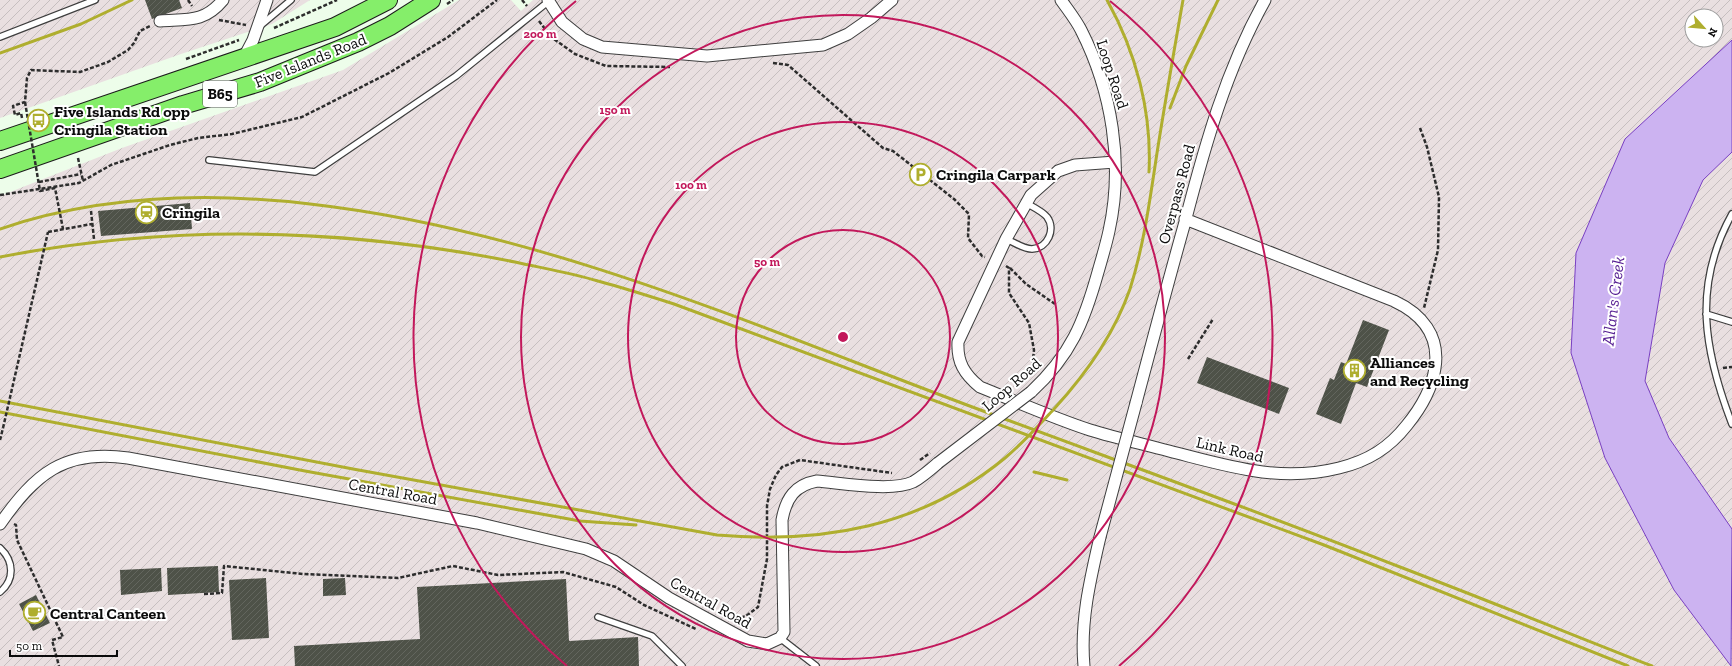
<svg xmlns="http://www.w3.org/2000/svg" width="1732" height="666" viewBox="0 0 1732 666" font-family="'Zilla Slab',serif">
	<defs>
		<pattern id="industrial-furrows" width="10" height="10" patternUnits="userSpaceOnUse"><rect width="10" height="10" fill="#e9dfe0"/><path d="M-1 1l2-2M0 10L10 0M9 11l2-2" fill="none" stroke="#c6bebf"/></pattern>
		<pattern id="building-hatch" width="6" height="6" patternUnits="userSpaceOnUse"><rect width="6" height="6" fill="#4e5248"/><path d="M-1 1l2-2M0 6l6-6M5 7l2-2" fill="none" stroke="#63665e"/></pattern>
	</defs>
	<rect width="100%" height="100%" fill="#edfdea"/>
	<path fill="url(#industrial-furrows)" fill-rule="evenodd" d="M0 0H310L272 24 181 54 0 118Z
		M459 0H511L521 11 533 0H1732V666H0V196L122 148 343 70ZM1692 16H1716V40H1692Z"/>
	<path fill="#ccb3f1" stroke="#7940c2" d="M1732 40V152L1703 180 1665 263 1645 381 1669 438 1732 529 1731 666 1674 590 1605 458 1571 353 1576 253 1625 139Z"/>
	<path fill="url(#building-hatch)" d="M145 0H179L182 8 152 19Z
		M190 203 192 229 101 236 98 211Z
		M1363 320 1389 330 1367 387 1356 383 1341 424 1316 414 1330 378 1334 380 1341 362 1346 364Z
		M1207 357 1289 388 1279 414 1197 383Z
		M218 566 219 592 168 595 167 568Z
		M161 568 162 591 121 595 120 570Z
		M266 578 269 638 232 640 229 580Z
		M345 578 346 595 323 596V579Z
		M566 579 569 641 638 637 639 666H295L294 646 420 639 417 587Z
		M36 595 50 623 33 631 19 604Z"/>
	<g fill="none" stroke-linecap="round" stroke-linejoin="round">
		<defs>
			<path id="lane" d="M260 26 291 0
				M0 37 95 0
				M209 160 315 172 456 76 549 1
				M1732 214C1692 286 1704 351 1732 424
				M1006 239C1014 242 1023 249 1032 249 1048 248 1056 229 1047 217 1042 211 1033 207 1026 203
				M1706 314 1732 322
				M0 548C14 561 15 580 0 592
				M598 617 652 636 682 666
				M780 638 816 666"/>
			<path id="street" d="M548 0 562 22 583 39 602 47 707 56 823 45 848 34 871 18 892 0
				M160 21C187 19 204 23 223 0
				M243 59 253 40 267 0
				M1115 162 1075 165 1058 171 1031 195 1006 239 958 342C957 362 964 374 980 387 1015 401 1053 418 1090 430 1116 438 1143 444 1169 451 1228 466 1279 483 1339 468 1368 461 1389 448 1407 425 1420 409 1432 389 1435 368 1440 336 1422 314 1394 301L1185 219
				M1031 392C1071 355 1084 322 1098 272 1102 258 1106 245 1109 231 1124 164 1112 91 1081 30 1076 20 1068 10 1061 0
				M1136 403C1152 343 1168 282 1185 222 1205 145 1226 70 1265 0
				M0 524C35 474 64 449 128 458L477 523 586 549 614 561 669 598 748 641 767 644 780 638 784 632 782 520C786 498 795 485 817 481 842 483 892 492 913 482 922 477 930 470 938 463
				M1084 666C1080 622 1090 580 1100 537"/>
			<path id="primary" d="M0 141 335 27 388 0
				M0 169 183 105 260 82 358 42 390 26 431 0"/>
		</defs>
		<use href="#lane" stroke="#3e3e3e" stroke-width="8"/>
		<use href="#street" stroke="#3e3e3e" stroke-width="13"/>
		<use href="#primary" stroke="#1c1c1c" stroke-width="20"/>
		<path stroke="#2d2d2d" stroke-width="2.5" stroke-dasharray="4 2" stroke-linecap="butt" d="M188 0 192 6
			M522 0 527 6
			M447 4 453 0
			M219 20 246 25
			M539 21 551 37 575 54 606 66 670 67
			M274 28 337 0
			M186 59 239 40
			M773 63 788 65 883 148 893 151 954 199 969 214 968 238 982 256 985 257
			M22 118 21 113 15 115 13 106 25 102 27 78 31 70 80 72 108 62 128 50 134 43 140 31 150 26
			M1420 128 1427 147 1439 197 1438 250 1424 308
			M78 158 83 181
			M39 182 81 174
			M0 195 79 183 111 165 170 145 198 138 232 134 302 117 389 73 448 37 497 0
			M91 211 94 239
			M48 232 92 224
			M1006 266 1009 268V293L1029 323 1034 350 1032 369 1025 379
			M1010 268 1026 284 1055 304
			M1188 359 1213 319
			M1723 368 1732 367
			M0 440 3 428
			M14 524 16 525 17 540 63 637 52 640 59 666
			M204 594 222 593 224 566 303 574 398 578 453 566 498 575 563 572 616 587 644 605 696 629
			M735 619 746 616 758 607 767 559V506L770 489 776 475 782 467 800 460 892 473"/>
		<use href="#lane" stroke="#fff" stroke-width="5.5"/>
		<use href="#street" stroke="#fff" stroke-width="11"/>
		<use href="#primary" stroke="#85ee6a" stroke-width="18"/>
		<path stroke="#afae2e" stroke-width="3" d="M1107 0C1136 52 1152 112 1149 172
			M0 53 81 24 132 0
			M1170 108 1186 66 1218 0
			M0 229C100 195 207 192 310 204 540 230 753 325 967 405 1112 459 1257 511 1400 567 1484 599 1568 633 1652 666
			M0 257C170 224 345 228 515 262 542 268 571 273 598 281 624 288 649 296 674 304L1324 545 1628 666
			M0 401 353 469 717 535C822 544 921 527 1005 458 1023 443 1038 426 1054 409 1086 374 1114 335 1130 289 1144 245 1150 199 1157 153 1165 102 1174 51 1183 0
			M0 412 305 471 580 521 636 525
			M1034 472 1067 480"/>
		<defs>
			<path id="street-bridge" d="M938 463 1031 392
				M1100 537 1136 403"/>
		</defs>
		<use href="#street-bridge" stroke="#3e3e3e" stroke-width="13" stroke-linecap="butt"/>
		<path stroke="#2d2d2d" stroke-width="2.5" stroke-dasharray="4 2" stroke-linecap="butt" d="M25 102 40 191 55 188 63 229
			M3 428 48 232
			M920 460 930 453"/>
		<use href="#street-bridge" stroke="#fff" stroke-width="11"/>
	</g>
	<g fill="none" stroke="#c2185b" stroke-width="2">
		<circle cx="843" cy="337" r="107"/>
		<circle cx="843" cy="337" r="215"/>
		<circle cx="843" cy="337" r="322"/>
		<path d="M567 666A429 429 0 0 1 576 1M1110 1A429 429 0 0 1 1119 666"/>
	</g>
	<defs>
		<symbol id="bus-ring" viewBox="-11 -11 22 22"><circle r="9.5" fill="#fff" stroke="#afae2e" stroke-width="1.5"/><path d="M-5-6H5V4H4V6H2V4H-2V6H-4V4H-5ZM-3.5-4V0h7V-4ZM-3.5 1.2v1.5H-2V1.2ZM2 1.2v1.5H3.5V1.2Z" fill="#afae2e"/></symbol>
		<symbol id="parking-ring" viewBox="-11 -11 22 22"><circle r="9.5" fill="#fff" stroke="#afae2e" stroke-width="1.5"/><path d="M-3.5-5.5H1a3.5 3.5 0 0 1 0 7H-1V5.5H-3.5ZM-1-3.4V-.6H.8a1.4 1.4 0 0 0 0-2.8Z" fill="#afae2e"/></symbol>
		<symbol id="station-ring" viewBox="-11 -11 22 22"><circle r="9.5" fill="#fff" stroke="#afae2e" stroke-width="1.5"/><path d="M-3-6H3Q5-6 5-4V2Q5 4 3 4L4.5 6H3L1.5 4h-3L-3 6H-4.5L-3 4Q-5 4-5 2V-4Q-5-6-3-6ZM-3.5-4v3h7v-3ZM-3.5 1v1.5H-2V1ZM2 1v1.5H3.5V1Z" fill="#afae2e"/></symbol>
		<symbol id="building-ring" viewBox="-11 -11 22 22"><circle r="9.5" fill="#fff" stroke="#afae2e" stroke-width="1.5"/><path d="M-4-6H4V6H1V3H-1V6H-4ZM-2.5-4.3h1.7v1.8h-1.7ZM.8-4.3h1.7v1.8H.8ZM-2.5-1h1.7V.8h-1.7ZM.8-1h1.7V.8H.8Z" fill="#afae2e"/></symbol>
		<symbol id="cafe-ring" viewBox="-11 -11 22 22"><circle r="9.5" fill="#fff" stroke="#afae2e" stroke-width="1.5"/><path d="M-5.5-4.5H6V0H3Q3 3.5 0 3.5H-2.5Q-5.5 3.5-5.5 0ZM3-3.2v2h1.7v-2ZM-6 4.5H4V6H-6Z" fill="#afae2e"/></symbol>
	</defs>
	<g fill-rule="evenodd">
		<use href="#bus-ring" x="26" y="108" width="25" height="25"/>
		<use href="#parking-ring" x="908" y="162" width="25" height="25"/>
		<use href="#station-ring" x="134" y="200" width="25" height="25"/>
		<use href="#building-ring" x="1342" y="358" width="25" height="25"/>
		<use href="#cafe-ring" x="22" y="600" width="25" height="25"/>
	</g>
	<g text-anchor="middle" stroke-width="4" stroke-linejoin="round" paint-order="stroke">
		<rect fill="#fff" stroke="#545454" stroke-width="1" x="203" y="81" width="34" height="26" rx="3"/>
		<g font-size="15" font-weight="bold" fill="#0b0b0b">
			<text x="220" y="99">B65</text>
		</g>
		<g font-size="16" fill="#0b0b0b" stroke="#fff">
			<text transform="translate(310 60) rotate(-22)" y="6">Five Islands Road</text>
			<text transform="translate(1113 74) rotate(72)" y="6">Loop Road</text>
			<text transform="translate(1176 194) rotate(-75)" y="6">Overpass Road</text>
			<text transform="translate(1011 384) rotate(-41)" y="6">Loop Road</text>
			<text transform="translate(1230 449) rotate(13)" y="6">Link Road</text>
			<text transform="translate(393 491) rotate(10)" y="6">Central Road</text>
			<text transform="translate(711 602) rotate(29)" y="6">Central Road</text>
		</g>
		<g font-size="16" font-weight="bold" fill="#0b0b0b" stroke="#fff" text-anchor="start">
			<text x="54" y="117">Five Islands Rd opp<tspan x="54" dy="18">Cringila Station</tspan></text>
			<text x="936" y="180">Cringila Carpark</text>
			<text x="162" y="218">Cringila</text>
			<text x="1370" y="368">Alliances<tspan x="1370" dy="18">and Recycling</tspan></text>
			<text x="50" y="619">Central Canteen</text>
		</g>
		<g font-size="17" font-style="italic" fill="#561f92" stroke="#fff">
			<text transform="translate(1613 301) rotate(-83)" y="6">Allan's Creek</text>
		</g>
	</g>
	<circle cx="843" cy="337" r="6" fill="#c2185b" stroke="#fff" stroke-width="2"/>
	<g font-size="12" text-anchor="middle" font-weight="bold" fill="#c2185b" stroke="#fff" stroke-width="4" stroke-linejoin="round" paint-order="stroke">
		<text x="540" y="38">200 m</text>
		<text x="615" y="114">150 m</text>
		<text x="691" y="189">100 m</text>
		<text x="767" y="266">50 m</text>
	</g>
	<g transform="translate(1704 28) rotate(117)"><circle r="19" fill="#ffffff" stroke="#9d9d9d"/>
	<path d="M0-3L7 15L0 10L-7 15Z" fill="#afae2e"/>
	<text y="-6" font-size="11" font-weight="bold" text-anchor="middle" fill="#0b0b0b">N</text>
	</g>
	<path d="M10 650v6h107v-6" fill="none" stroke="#0b0b0b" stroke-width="2"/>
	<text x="16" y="650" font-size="12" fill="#0b0b0b" stroke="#ffffff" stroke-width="3" paint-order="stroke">50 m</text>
</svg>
